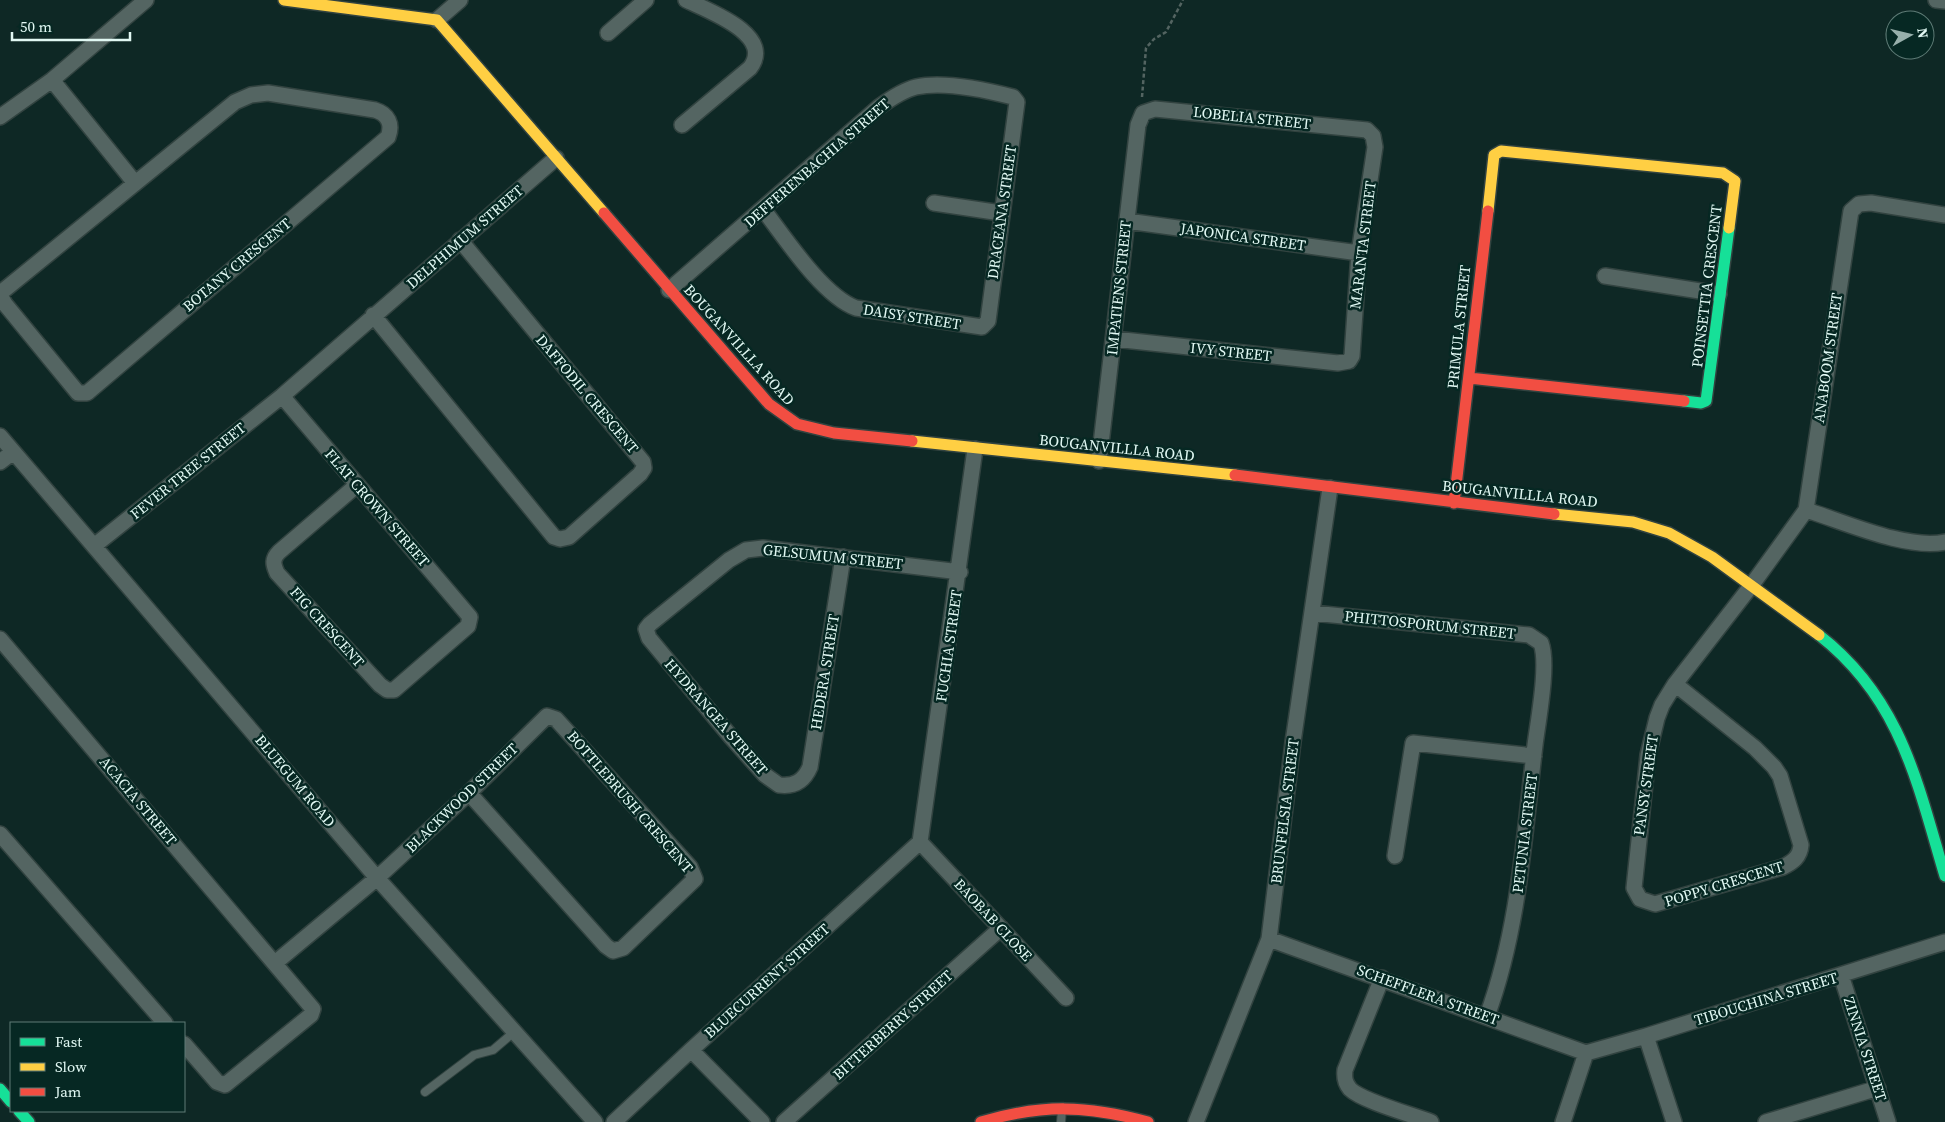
<svg xmlns="http://www.w3.org/2000/svg" width="1945" height="1122" viewBox="0 0 1945 1122" font-family="'Source Serif 4',serif">
	<rect width="100%" height="100%" fill="#0e2825"/>
	<g fill="none" stroke-linecap="round" stroke-linejoin="round">
		<defs>
			<path id="lane" d="M425 1092 474 1055 493 1050 514 1032
				M1061 1122 1062 1109"/>
			<path id="street" d="M1936 0 1945 1
				M437 20 460 0
				M608 33 646 0
				M52 80 135 183
				M268 93 375 110C388 114 393 124 388 137L87 393H78L5 304 1 297 3 291 235 102 251 95Z
				M0 117 52 80 146 0
				M682 125 750 68C775 35 709 11 686 0
				M934 203 1001 213
				M1127 221 1359 253
				M1605 276 1719 294
				M669 290 879 107C890 99 903 90 916 87 943 81 986 90 1013 97L1017 102 988 321 982 327 856 308C823 296 785 238 763 209
				M373 315 554 537 560 539 569 537 640 474 644 468 643 462 460 240
				M282 396 470 617 468 626 394 690H387L380 685 277 573C273 564 272 559 279 552L357 485
				M0 436 377 878 595 1122
				M1099 461 1138 125 1143 113 1155 109 1367 130 1373 136 1375 147 1359 253 1352 356 1349 361 1338 363 1114 339
				M0 462 13 452
				M1806 510C1845 522 1906 550 1945 542
				M94 546 282 396 556 158
				M843 557 810 767C804 781 794 787 779 785L765 775 731 737 649 638 646 629 650 624 729 560 746 550 763 548 960 572
				M1313 613 1529 635 1541 643C1549 664 1538 721 1535 745 1524 837 1519 929 1487 1016
				M0 639 313 1009 311 1015 225 1085 217 1082 184 1044
				M1675 684 1755 748 1774 767 1780 776 1801 845C1800 857 1793 862 1783 867L1655 904 1640 899 1634 888 1648 755 1657 718 1662 705 1675 684 1751 586 1806 510 1851 211 1859 204 1871 203 1945 215
				M0 834 165 1023
				M920 842 975 449
				M920 842 1066 998
				M1395 856 1413 743 1534 756
				M1269 939 1586 1053
				M275 963 377 878 469 793 547 716 556 719 690 867 695 879 623 948 613 951 606 946 469 793
				M1841 975 1888 1122
				M1382 978 1345 1070C1344 1078 1345 1083 1350 1089 1362 1101 1413 1115 1431 1122
				M1646 1036 1674 1122
				M691 1050 762 1122
				M1586 1053 1646 1036 1945 942
				M614 1122 691 1050 920 842
				M784 1122 1001 928
				M1196 1122 1269 939 1293 742 1330 488
				M1563 1122 1586 1053
				M1766 1122 1878 1088"/>
			<path id="fast" d="M1684 401 1701 403 1706 401 1729 228
				M1819 635C1901 699 1917 782 1945 876
				M0 1089 11 1102
				M19 1111 29 1122"/>
			<path id="slow" d="M284 0 437 20 604 213
				M1488 211 1494 155 1501 151 1723 173 1735 181 1729 228
				M912 441 1235 475
				M1554 514 1633 522 1669 533 1712 557 1819 635"/>
			<path id="jam" d="M604 213 769 404 797 424 834 433 912 441
				M1469 378 1684 401
				M1235 475 1554 514
				M1454 503 1488 211
				M981 1122C1042 1104 1087 1105 1148 1122"/>
		</defs>
		<use href="#lane" stroke="#324340" stroke-width="10"/>
		<use href="#street" stroke="#324340" stroke-width="18"/>
		<use href="#fast" stroke="#324340" stroke-width="14"/>
		<use href="#slow" stroke="#324340" stroke-width="14"/>
		<use href="#jam" stroke="#324340" stroke-width="14"/>
		<path stroke="#536461" stroke-width="2.5" stroke-dasharray="4 2.5" stroke-linecap="butt" d="M1142 97 1146 48 1154 39 1166 32 1183 0"/>
		<use href="#lane" stroke="#546562" stroke-width="8"/>
		<use href="#street" stroke="#546562" stroke-width="15"/>
		<use href="#fast" stroke="#16e098" stroke-width="11"/>
		<use href="#slow" stroke="#ffcf43" stroke-width="11"/>
		<use href="#jam" stroke="#f24e42" stroke-width="11"/>
	</g>
	<g text-anchor="middle" stroke-width="5" stroke-linejoin="round" paint-order="stroke">
		<g font-size="15" fill="#e1f8f3" stroke="#062823">
			<text transform="translate(1252 118) rotate(6)" y="5">LOBELIA STREET</text>
			<text transform="translate(817 163) rotate(-41)" y="5">DEFFERENBACHIA STREET</text>
			<text transform="translate(1002 212) rotate(-82)" y="5">DRACEANA STREET</text>
			<text transform="translate(465 237) rotate(-41)" y="5">DELPHIMUM STREET</text>
			<text transform="translate(1243 237) rotate(8)" y="5">JAPONICA STREET</text>
			<text transform="translate(1363 245) rotate(-83)" y="5">MARANTA STREET</text>
			<text transform="translate(237 265) rotate(-40)" y="5">BOTANY CRESCENT</text>
			<text transform="translate(1707 286) rotate(-83)" y="5">POINSETTIA CRESCENT</text>
			<text transform="translate(1119 288) rotate(-84)" y="5">IMPATIENS STREET</text>
			<text transform="translate(912 317) rotate(9)" y="5">DAISY STREET</text>
			<text transform="translate(1459 327) rotate(-84)" y="5">PRIMULA STREET</text>
			<text transform="translate(739 345) rotate(48)" y="5">BOUGANVILLLA ROAD</text>
			<text transform="translate(1231 352) rotate(6)" y="5">IVY STREET</text>
			<text transform="translate(1828 358) rotate(-82)" y="5">ANABOOM STREET</text>
			<text transform="translate(587 394) rotate(50)" y="5">DAFFODIL CRESCENT</text>
			<text transform="translate(1117 448) rotate(6)" y="5">BOUGANVILLLA ROAD</text>
			<text transform="translate(188 471) rotate(-39)" y="5">FEVER TREE STREET</text>
			<text transform="translate(1520 494) rotate(6)" y="5">BOUGANVILLLA ROAD</text>
			<text transform="translate(377 508) rotate(49)" y="5">FLAT CROWN STREET</text>
			<text transform="translate(833 557) rotate(6)" y="5">GELSUMUM STREET</text>
			<text transform="translate(1430 625) rotate(6)" y="5">PHITTOSPORUM STREET</text>
			<text transform="translate(327 627) rotate(48)" y="5">FIG CRESCENT</text>
			<text transform="translate(949 646) rotate(-82)" y="5">FUCHIA STREET</text>
			<text transform="translate(825 672) rotate(-81)" y="5">HEDERA STREET</text>
			<text transform="translate(716 717) rotate(49)" y="5">HYDRANGEA STREET</text>
			<text transform="translate(295 781) rotate(50)" y="5">BLUEGUM ROAD</text>
			<text transform="translate(1646 785) rotate(-82)" y="5">PANSY STREET</text>
			<text transform="translate(462 798) rotate(-44)" y="5">BLACKWOOD STREET</text>
			<text transform="translate(138 801) rotate(50)" y="5">ACACIA STREET</text>
			<text transform="translate(630 802) rotate(49)" y="5">BOTTLEBRUSH CRESCENT</text>
			<text transform="translate(1285 811) rotate(-83)" y="5">BRUNFELSIA STREET</text>
			<text transform="translate(1525 833) rotate(-83)" y="5">PETUNIA STREET</text>
			<text transform="translate(1724 884) rotate(-17)" y="5">POPPY CRESCENT</text>
			<text transform="translate(993 920) rotate(47)" y="5">BAOBAB CLOSE</text>
			<text transform="translate(767 981) rotate(-42)" y="5">BLUECURRENT STREET</text>
			<text transform="translate(1428 995) rotate(20)" y="5">SCHEFFLERA STREET</text>
			<text transform="translate(1766 999) rotate(-17)" y="5">TIBOUCHINA STREET</text>
			<text transform="translate(893 1025) rotate(-42)" y="5">BITTERBERRY STREET</text>
			<text transform="translate(1865 1049) rotate(72)" y="5">ZINNIA STREET</text>
		</g>
	</g>
	<rect x="10" y="1022" width="175" height="90" fill="#062823" stroke="#5e7b76"/>
	<rect x="20" y="1038" width="25" height="8" fill="#16e098" stroke="#5e7b76"/>
	<text x="55" y="1047" font-size="15" fill="#e1f8f3">Fast</text>
	<rect x="20" y="1063" width="25" height="8" fill="#ffcf43" stroke="#5e7b76"/>
	<text x="55" y="1072" font-size="15" fill="#e1f8f3">Slow</text>
	<rect x="20" y="1088" width="25" height="8" fill="#f24e42" stroke="#5e7b76"/>
	<text x="55" y="1097" font-size="15" fill="#e1f8f3">Jam</text>
	<g transform="translate(1910 35) rotate(82)"><circle r="24" fill="#062823" stroke="#5e7b76"/>
	<path d="M0-4L9 19L0 12L-9 19Z" fill="#97afab"/>
	<text y="-8" font-size="14" font-weight="bold" text-anchor="middle" fill="#e1f8f3">N</text>
	</g>
	<path d="M12 32v8h118v-8" fill="none" stroke="#e1f8f3" stroke-width="2.5"/>
	<text x="20" y="32" font-size="15" fill="#e1f8f3" stroke="#062823" stroke-width="4" paint-order="stroke">50 m</text>
</svg>
